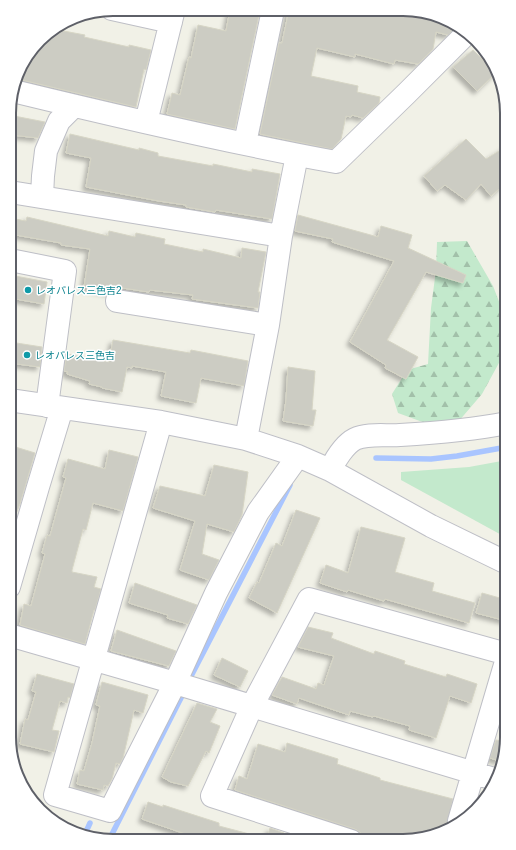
<svg xmlns="http://www.w3.org/2000/svg" width="516" height="850" viewBox="0 0 516 850" font-family="Helvetica,'Noto Sans JP',sans-serif">
	<defs>
		<pattern id="forest-firs" width="22" height="20" patternUnits="userSpaceOnUse"><rect width="22" height="20" fill="#c3e9cc"/><path d="M5 1l3.5 6h-7zM16 11l3.5 6h-7z" fill="#a2c0a9"/></pattern>
		<filter id="shadow"><feDropShadow dx="-3.5" dy="3.5" stdDeviation="2" flood-color="#0004"/></filter>
	</defs>
	<rect width="100%" height="100%" fill="#f1f1e7"/>
	<path fill="#c3e9cc" d="M507 460V538L401 480V472L469 467Z"/>
	<path fill="url(#forest-firs)" d="M467 241 493 286 507 322V332L500 361 482 394 458 422 436 427 398 413 392 394 407 370 428 364 431 308 436 270 437 242Z"/>
	<g fill="none" stroke-linecap="round" stroke-linejoin="round">
		<path stroke="#a9c5ff" stroke-width="5.5" d="M376 458 431 459 457 456 507 447
			M188 682 290 485
			M85 834 90 823
			M109 840 185 690"/>
	</g>
	<path fill="#ccccc3" stroke="#d6d5c5" filter="url(#shadow)" d="M230 10H260L235 129 167 114 172 93 180 95 189 57 191 58 198 25 226 31Z
		M289 10 423 11 456 27 448 35 436 32 433 49 418 64 395 60 394 64 355 54V57L317 48 311 76 358 86 357 92 380 97 379 103 363 118 352 115 351 117 346 116 341 139 332 149 260 134 279 43H282Z
		M53 29 85 35 84 37 129 47V45L151 50 146 70 144 69 136 107 22 80 26 58 44 35Z
		M473 50 496 73 477 91 453 67Z
		M14 116 45 122 38 138 12 135Z
		M70 134 139 150V148L158 153V156L213 166V164L252 172V169L280 174 272 219 216 210 215 212 186 207V205L159 201 86 187 91 158 66 153Z
		M466 139 486 159 507 146V182L491 196 481 184 466 200 445 185 437 191 424 176Z
		M298 215 378 237 381 226 412 235 408 248 466 275 463 283 426 272 387 340 418 357 406 379 385 368 386 365 350 342 394 261 332 242 333 239 295 231Z
		M27 217 108 236 109 231 135 237 136 233 165 239 164 244 203 252V249L241 258 242 248 266 252 258 292H260L258 308 192 299 193 295 150 290 149 292 116 287V289L109 292 84 287 90 249 61 245V243L10 234V218L26 221Z
		M10 275 47 282 44 304 10 298Z
		M113 340 190 353 191 350 248 361 244 386 201 378 196 403 161 396 166 372 132 366V368L127 367 122 392 102 388V387L89 384 90 381 67 374 68 372 64 371 67 354 109 362Z
		M10 342 42 347 40 367 10 363Z
		M288 367 315 371 312 410H316L313 426 283 421 286 400Z
		M9 445 35 453 20 504 10 529Z
		M109 450 138 457 123 511 93 503 86 530 83 529 72 570V572L97 577 94 587 101 589 95 610H94L85 644 20 625 24 604 31 606 45 554 42 553 47 535 50 536 66 478 63 477 68 459 105 469Z
		M214 465 248 472 242 515 234 532 207 524 202 554 219 560 209 580 180 570 195 521 153 508 160 486 205 496Z
		M296 510 320 518 277 613 249 598 257 582 259 583 276 543 282 546Z
		M361 527 405 538 395 572 434 583 432 591 475 603 469 623 385 599 384 601 348 590 347 592 320 583 326 565 348 573Z
		M135 583 197 605 188 624 167 618 168 615 129 603Z
		M482 593 507 600V621L476 613Z
		M308 627 333 633 331 638 374 654 375 651 405 661 404 664 446 677 447 674 477 684 471 703 450 696 436 738 409 730 410 726 374 716 373 717 350 711 349 715 299 698 297 704 272 695 282 677 316 689 318 683 324 685 334 656 298 647Z
		M117 630 176 651 169 666 111 651Z
		M222 658 248 671 240 687 214 675Z
		M37 674 74 684 70 698 68 697 67 703 60 701 52 730 59 731 54 752 20 744 25 719 28 720 36 692 32 691Z
		M102 682 148 695 143 713 134 710 123 758 120 764 116 763 112 779 108 786 104 785 103 790 77 784 80 770 84 771 92 743 100 706 96 705Z
		M197 703 217 709 210 722 220 726 209 753 206 751 188 786 171 782 162 777Z
		M496 740 507 742 500 761 490 758Z
		M287 743 338 759 337 764 380 778V780L453 799 445 832 403 841H374L363 838 360 832 355 829 235 790 239 776 247 779 258 744 285 752Z
		M148 802 163 807V805L219 823V826L257 836 256 841 203 840 142 819Z
		M270 828 284 833 282 841H266Z"/>
	<g fill="none" stroke-linecap="round" stroke-linejoin="round">
		<defs>
			<path id="minor" d="M112 9 171 22
				M13 91C120 117 227 142 336 162L407 93 467 33
				M146 122 174 9
				M245 143 273 10
				M10 192 281 236
				M42 197 43 176 46 151 59 121 74 106
				M10 260 65 271 47 406
				M117 301 268 325
				M9 400 161 422 246 439 298 456 330 470 431 526 507 563
				M161 422 55 795 110 811 175 683 216 593 258 512 298 456
				M246 439 268 325 281 236 297 155
				M330 470C335 460 345 444 355 439 367 433 386 436 400 435 436 433 472 430 507 423
				M9 587 38 487 62 408
				M9 635 175 683 494 779
				M459 821 507 658
				M351 841 212 796 252 706 309 599 507 654"/>
		</defs>
		<use href="#minor" stroke="#bebfc6" stroke-width="24"/>
		<use href="#minor" stroke="#fff" stroke-width="22"/>
	</g>
	<g fill="#0f9aa8" stroke="#fff" stroke-width="1.5">
		<circle cx="28" cy="290" r="4"/>
		<circle cx="27" cy="355" r="4"/>
	</g>
	<g text-anchor="middle" stroke-width="3" stroke-linejoin="round" paint-order="stroke">
		<g font-size="10" fill="#0d838f" stroke="#fff" text-anchor="start">
			<text x="36" y="294">レオパレス三色吉2</text>
			<text x="35" y="359">レオパレス三色吉</text>
		</g>
	</g>
	<path d="M0 0H516V850H0ZM113 16H403A97 97 0 0 1 500 113V737A97 97 0 0 1 403 834H113A97 97 0 0 1 16 737V113A97 97 0 0 1 113 16Z" fill="#fff" fill-rule="evenodd"/>
	<path fill="none" stroke="#5e6068" stroke-width="2" d="M113 16H403A97 97 0 0 1 500 113V737A97 97 0 0 1 403 834H113A97 97 0 0 1 16 737V113A97 97 0 0 1 113 16Z"/>
</svg>
